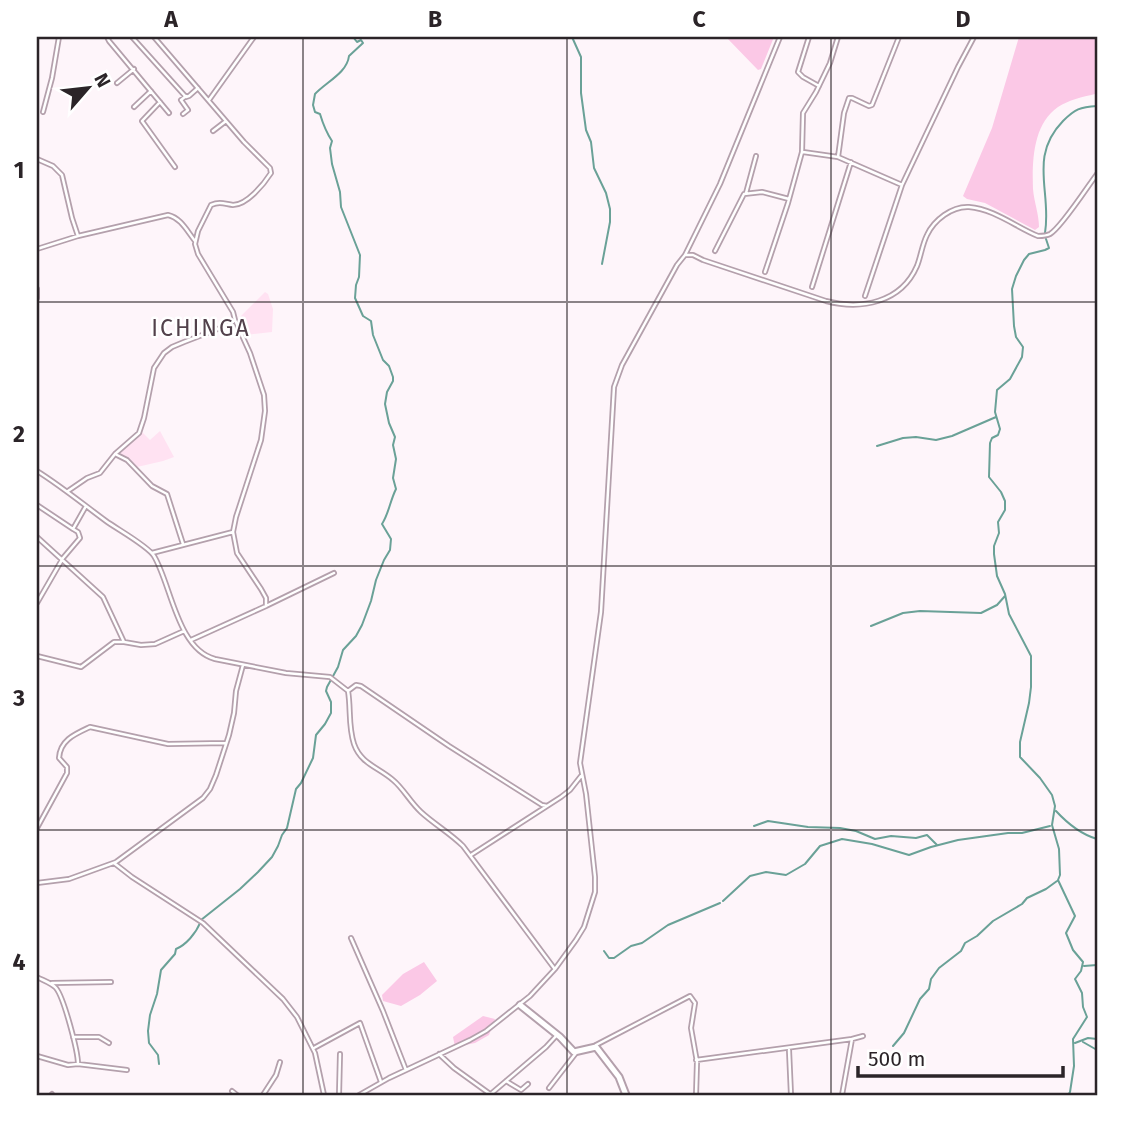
<svg xmlns="http://www.w3.org/2000/svg" width="1134" height="1132" viewBox="0 0 1134 1132" font-family="'Fira Sans',sans-serif">
	<rect width="100%" height="100%" fill="#fef5fa"/>
	<path fill="#ffe2f2" d="M265 292 268 294 273 309 272 332 245 335 238 319Z
		M160 431 174 457 163 461 137 467 130 459 120 455V452L135 440 142 432 150 440Z"/>
	<path fill="#fbc8e6" d="M726 37H774L761 69 758 70Z
		M1019 37H1097V92L1095 94C1082 97 1069 100 1058 107 1033 124 1032 161 1033 189 1034 202 1039 214 1039 227L1035 230 985 203 967 199 963 196 992 128Z
		M424 962 437 981 420 995 401 1006 383 1001 382 995 403 974Z
		M483 1016 495 1019 489 1035 475 1043 455 1047 453 1037Z"/>
	<g fill="none" stroke-linecap="round" stroke-linejoin="round">
		<path stroke="#6aa197" stroke-width="2" d="M572 37 581 57V93L586 130 591 142 594 168 606 193 610 209V222L602 264
			M1045 233C1052 192 1028 157 1063 121 1075 109 1080 107 1097 106
			M1046 239 1049 248 1045 250 1029 254 1024 260 1016 276 1012 289 1014 326 1016 337 1023 347 1022 357 1010 379 997 390 995 412 1000 429 998 435 992 438 990 443 989 477 1001 492 1005 501V510L998 522 999 533 994 546V554L997 576 1005 594 1009 614 1031 656V687L1029 703 1020 742V757L1040 778 1052 795 1055 806 1052 825 1059 849 1060 875 1058 880 1075 916 1066 933 1073 950 1083 962 1081 971 1075 979 1082 993 1083 1007 1087 1017 1073 1039 1074 1066 1070 1092 1068 1095
			M877 446 903 438 916 437 936 440 952 436 996 417
			M871 626 903 613 920 611 981 613 997 605 1005 596
			M1056 811C1068 824 1080 834 1097 839
			M754 826 768 821 808 827 840 828 856 831 875 839 891 836 916 838 927 835 937 845
			M723 901 750 876 766 872 786 875 805 864 820 846 842 839 872 844 909 855 931 847 958 840 1008 833H1022L1050 826
			M201 920 240 889 258 872 272 857 278 846 282 835 287 828 296 789 301 783 313 758 316 735 325 724 331 713V702L326 691 327 687 338 667 343 650 356 636 362 625 371 601 376 580 384 560 390 550 391 539 382 524C389 513 390 501 396 489L393 478 396 459 393 445 395 437 389 423 385 404 387 392 393 381V377L389 366 383 360 373 335 371 321 363 316 355 298 356 285 359 277 360 255 341 207 340 192 332 164 330 148 332 141C326 132 323 124 320 114L315 112 313 105 315 94C326 82 347 73 349 56L363 43 361 40 357 42 353 37
			M604 951 609 958H614L631 946 642 943 668 925 720 903
			M1084 966 1097 965
			M1083 1042 1097 1050
			M1075 1043 1088 1038 1097 1039
			M893 1046 904 1033 920 999 929 989 931 979 939 968 961 951 965 943 977 936 993 921 1022 904 1027 898 1046 889 1057 881
			M159 1064 158 1055 149 1043 148 1031 150 1015 157 994 161 970 175 954 176 949C186 945 196 933 200 923"/>
		<defs>
			<path id="street" d="M107 37 109 41 169 113
				M132 37 186 97 189 96 198 88
				M809 37 798 72 803 77 819 86
				M117 83 134 69
				M209 100 254 37
				M160 102 142 121 175 167
				M134 107 151 91
				M43 112 52 78 59 37
				M183 114 188 110 181 100 186 96
				M213 131 226 121
				M803 152 838 157 902 185
				M838 157 844 113 849 98H852L869 106 872 105 899 37
				M37 159 53 166 62 175 72 218 78 236
				M746 193 756 156
				M37 249 78 236 168 215C181 218 187 231 195 241
				M715 251 744 194 762 192 789 199
				M685 255H693L703 260 826 301C861 310 901 303 917 266 921 256 922 245 927 235 934 220 952 206 969 207 994 209 1016 227 1038 236 1043 236 1046 236 1050 234 1061 228 1088 186 1097 174
				M765 272 788 203 802 152 803 113 816 92 830 63 838 37
				M812 287 851 162
				M37 289V298
				M865 296 902 185 958 67 974 37
				M115 454 127 460 152 486 167 494 183 544
				M37 471C61 486 83 504 106 521 117 529 148 546 154 556 171 584 177 649 215 659L286 673 330 677 348 691C351 708 348 726 354 744 361 764 378 767 393 780 403 788 410 802 421 812 434 824 450 833 463 846L554 968
				M68 491 87 478 100 473 115 454 139 433 144 418 154 368 164 353 172 347 184 342 228 325 235 320 233 312 198 254 195 244 198 231 211 205C220 201 225 204 233 205 247 205 264 184 271 173L270 168 244 142 154 37
				M37 505 73 529
				M37 537 103 597 124 642
				M152 553 233 532
				M37 603 63 558 80 538 78 532 73 529 86 506
				M266 606 334 573
				M191 640 266 606V598L261 589 237 553 233 532 236 517 261 440 265 411 264 395 250 353 235 320
				M37 656 81 667 114 642H124L141 645 155 644 184 631
				M348 691 356 685 361 686 449 746 542 805 547 806
				M37 828 67 773V767L59 758C60 740 75 734 90 727L168 744 226 743
				M471 855 561 797 570 790 581 776
				M114 863 132 877 203 923 283 999 297 1017 315 1053 324 1095
				M37 883 69 879 116 862 203 798 210 789 216 775 229 735 234 713 236 691 243 665
				M351 938 383 1011 406 1070
				M37 977C42 980 52 983 56 988 64 998 78 1051 78 1064L68 1065 37 1056
				M52 983 111 982
				M73 1037H99L109 1043
				M596 1045 690 996 695 1003 691 1028 697 1062 696 1095
				M314 1048 360 1023 381 1082
				M789 1050 791 1095
				M439 1054 454 1068 490 1094 492 1093 546 1047 557 1035
				M696 1060 852 1039
				M78 1064 127 1070
				M506 1081 521 1090 528 1084
				M549 1088 576 1053
				M232 1091 237 1095
				M51 1095 52 1094
				M263 1095 276 1075 280 1062
				M339 1095 340 1054
				M359 1095 389 1078 470 1040 486 1031 530 996 555 969 576 940 584 927 595 892V877L586 794 580 763 601 612 614 387 622 365 677 265 685 255 720 184 780 37
				M842 1095 852 1039 863 1036"/>
			<path id="secondary" d="M520 1005 560 1037 574 1052 596 1047 619 1077 626 1095"/>
		</defs>
		<use href="#street" stroke="#b4a0ac" stroke-width="6"/>
		<use href="#secondary" stroke="#b4a0ac" stroke-width="9"/>
		<use href="#street" stroke="#fff" stroke-width="2.5"/>
		<use href="#secondary" stroke="#fff" stroke-width="5"/>
	</g>
	<path fill="none" stroke="#2b2428" stroke-width="2" stroke-opacity="0.55" d="M303 37V1095M567 37V1095M831 37V1095M37 302H1097M37 566H1097M37 830H1097"/>
	<g text-anchor="middle" stroke-width="5" stroke-linejoin="round" paint-order="stroke">
		<g font-size="23" letter-spacing="2" fill="#52414b" stroke="#fff">
			<text x="201" y="336">ICHINGA</text>
		</g>
	</g>
	<rect width="1134" height="1132" fill="none" stroke="#ffffff" stroke-width="77"/>
	<g transform="translate(88 88) rotate(62)" stroke="#ffffff" stroke-width="5" paint-order="stroke">
	<path d="M0-5L12 26L0 18L-12 26Z" fill="#2b2428"/>
	<text y="-10" font-size="19" font-weight="bold" text-anchor="middle" fill="#2b2428">N</text>
	</g>
	<path d="M858 1066v10h205v-10" fill="none" stroke="#2b2428" stroke-width="3.5"/>
	<text x="868" y="1066" font-size="21" fill="#2b2428" stroke="#ffffff" stroke-width="5" paint-order="stroke">500 m</text>
	<rect x="38" y="38" width="1058" height="1056" fill="none" stroke="#2b2428" stroke-width="2.5"/>
	<g font-size="23" text-anchor="middle" font-weight="bold" fill="#2b2428">
		<text x="171" y="27">A</text>
		<text x="435" y="27">B</text>
		<text x="699" y="27">C</text>
		<text x="963" y="27">D</text>
		<text x="19" y="178">1</text>
		<text x="19" y="442">2</text>
		<text x="19" y="706">3</text>
		<text x="19" y="970">4</text>
	</g>
</svg>
